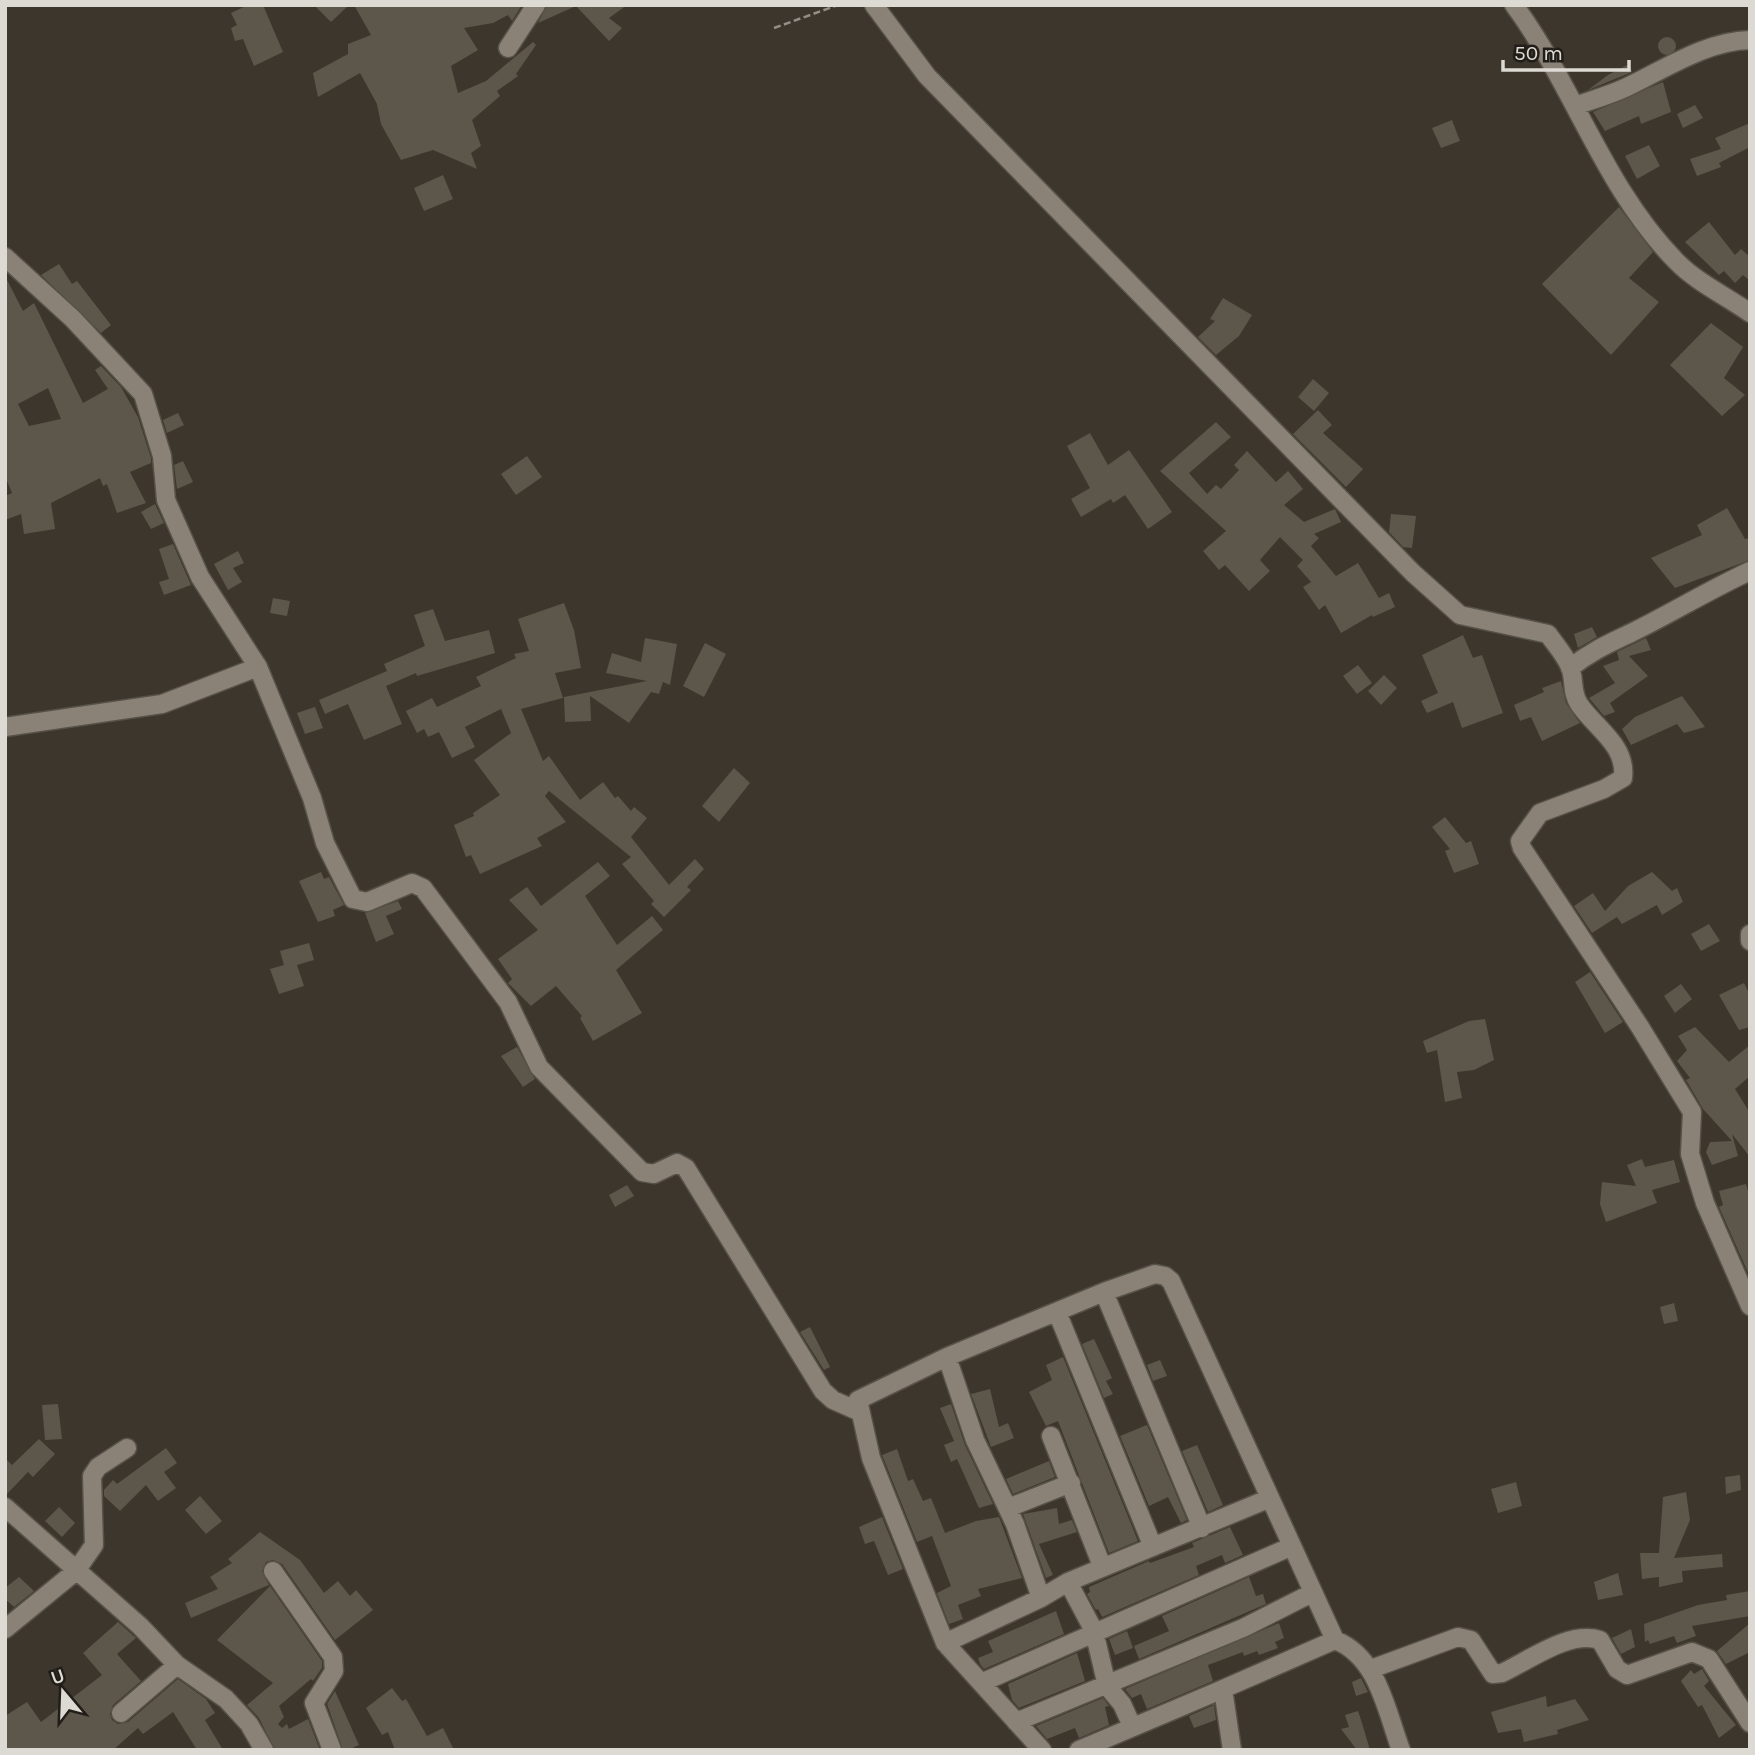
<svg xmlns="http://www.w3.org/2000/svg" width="1755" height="1755" viewBox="0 0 1755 1755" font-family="Karla,sans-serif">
	<rect width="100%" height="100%" fill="#3c362c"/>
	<path fill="#5d564b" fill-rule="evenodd" d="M248 5H263L283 52 254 66 243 39 235 41 231 28 237 25 231 13Z
		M314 5H349L331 22Z
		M354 5H522L512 21 508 15 493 23 464 28 478 50 451 66 458 93 486 81 533 42 536 45 516 74 518 76 497 91 500 96 472 120 481 146 471 153 477 169 433 150 401 160 381 124 377 104 360 73 318 97 313 73 348 54V44L371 35Z
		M547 5H627L609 18 622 28 609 41 576 6 538 23Z
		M1658 46a9 9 0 1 1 18 0a9 9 0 1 1-18 0Z
		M1629 64 1632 72 1588 90 1608 75Z
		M1663 82 1671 112 1641 124 1639 116 1605 131 1593 112Z
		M1695 105 1703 118 1683 128 1677 114Z
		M1452 120 1460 141 1441 148 1432 128Z
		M1750 123V147L1719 163 1721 167 1697 176 1690 159 1721 149 1715 138Z
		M1649 145 1660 166 1637 179 1625 156Z
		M443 175 453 199 424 211 414 188Z
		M1619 207 1653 252 1629 278 1659 302 1611 355 1542 284Z
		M1709 222 1735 255 1741 249 1750 257V281L1743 275 1735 283 1724 271 1719 275 1685 242Z
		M59 264 72 284 77 281 111 325 101 333 41 275Z
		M5 276 23 311 34 303 83 403 108 389 95 370 101 366 121 387 138 417 151 458V463L130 472 146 503 117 513 107 484 103 486 100 478 51 503 55 529 24 534 21 514 5 520V496L12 493 5 476ZM48 388 61 419 29 426 18 404Z
		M1223 298 1252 315 1239 336 1216 355 1198 337 1215 321 1210 319Z
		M1711 323 1743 347 1724 378 1745 395 1722 416 1670 365Z
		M1313 379 1329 393 1314 411 1298 397Z
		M1318 410 1332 425 1323 433 1363 469 1346 487 1293 434Z
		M178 413 184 425 167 433 163 420Z
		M1216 422 1231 437 1189 473 1207 494 1216 485 1221 489 1239 470 1234 465 1247 451 1276 482 1288 471 1303 489 1284 505 1304 522 1335 509 1341 522 1314 534 1319 538 1311 546 1336 576 1358 563 1379 598 1389 593 1395 607 1373 617 1372 615 1341 633 1325 605 1319 610 1303 587 1311 582 1297 566 1303 560 1280 537 1260 560 1270 571 1249 591 1225 565 1219 570 1203 551 1226 531 1160 471Z
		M1090 433 1108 465 1129 450 1172 512 1148 529 1125 495 1113 503 1111 499 1081 517 1071 499 1090 488 1067 446Z
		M527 456 542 477 516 495 501 474Z
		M183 461 193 482 177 489 174 465Z
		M155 504 164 523 151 529 141 512Z
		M1727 508 1745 539 1750 538V560L1675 588 1651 558 1702 535 1697 525Z
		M1391 514 1416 516 1412 548 1403 547 1389 532Z
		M173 544 191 585 164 595 159 582 169 579 159 549Z
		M238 551 244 563 233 568 242 582 228 590 214 564Z
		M273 598 290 601 287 616 270 613Z
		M564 603 574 630 581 668 555 673 563 698 521 709 543 761 549 756 580 800 603 782 615 798 618 796 631 811 634 807 647 818 631 837 669 885 695 859 704 869 687 887 691 890 664 917 651 904 654 901 622 864 631 857 549 791 545 796 566 822 537 838 542 846 480 874 471 855 466 857 454 825 474 816 473 813 500 795 474 760 511 733 501 709 465 727 475 747 452 758 439 732 428 737 424 729 417 733 406 711 432 698 437 707 481 686 476 677 516 658 514 654 529 651 518 619Z
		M433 609 445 641 489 630 495 653 417 676 416 673 386 686 402 724 364 740 348 704 325 714 319 700 387 671 384 664 425 646 414 615Z
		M1592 627 1597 637 1578 648 1574 634Z
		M1463 635 1473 658 1482 655 1503 713 1462 728 1453 702 1427 713 1421 701 1438 693 1422 655Z
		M645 638 677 644 670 685 663 682 659 694 651 692 629 723 590 696 591 721 565 722 564 697 647 681 606 673 612 653 641 662Z
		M1646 638 1651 650 1629 656 1648 676 1610 703 1615 712 1604 716 1589 698 1615 683 1603 666 1619 660 1617 652Z
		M705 643 726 654 704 697 683 686Z
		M1358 665 1372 683 1357 694 1343 676Z
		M1384 675 1397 688 1381 705 1368 691Z
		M1561 681 1566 703 1580 723 1542 741 1531 717 1520 721 1514 705 1544 692 1542 688Z
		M1682 696 1705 727 1684 733 1677 724 1631 745 1622 729 1635 717Z
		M315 707 323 728 305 734 297 713Z
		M734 768 750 783 719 822 702 806Z
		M1445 817 1466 843 1471 841 1479 864 1454 873 1445 851 1450 849 1432 827Z
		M598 862 610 876 585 896 617 945 652 916 663 930 616 970 642 1013 593 1041 580 1018 582 1016 556 986 531 1006 508 983 512 979 498 959 538 930 509 900 527 887 541 906Z
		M321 872 324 879 329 877 344 905 333 910 335 916 318 922 299 881Z
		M1652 872 1672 891 1677 888 1683 902 1662 915 1657 905 1622 924 1617 917 1592 933 1574 906 1593 893 1605 911 1628 886Z
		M398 901 402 909 386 916 394 934 376 942 365 913Z
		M1709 924 1720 941 1701 951 1691 934Z
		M309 943 314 960 297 965 304 986 279 994 270 969 284 965 280 951Z
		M1590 972 1623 1022 1605 1033 1575 982Z
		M1744 983 1750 995V1027L1739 1030 1719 995Z
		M1681 984 1692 999 1675 1013 1664 996Z
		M1485 1019 1494 1060 1474 1070 1457 1072 1462 1098 1445 1102 1437 1050 1427 1053 1423 1041 1469 1021Z
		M1695 1027 1729 1062 1750 1045V1076L1735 1089 1750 1113V1157L1732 1134 1738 1156 1712 1165 1706 1152 1710 1142 1732 1141 1703 1109 1686 1080 1690 1078 1677 1061 1687 1050 1678 1036Z
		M517 1047 535 1079 523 1087 501 1056Z
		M1642 1159 1645 1167 1674 1160 1680 1182 1652 1190 1657 1203 1606 1222 1600 1204 1602 1182 1636 1186 1627 1165Z
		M1746 1184 1750 1198V1277L1719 1207 1723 1205 1719 1191Z
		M627 1185 634 1196 615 1207 609 1195Z
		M1674 1303 1678 1321 1664 1324 1660 1307Z
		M810 1327 830 1367 824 1370 800 1332Z
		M1094 1339 1112 1378 1106 1381 1113 1394 1104 1398 1082 1344Z
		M1063 1357 1138 1541 1109 1553 1058 1421 1046 1426 1029 1392 1052 1380 1046 1365Z
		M1160 1360 1167 1376 1153 1381 1147 1365Z
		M990 1389 999 1427 1008 1423 1014 1438 991 1447 971 1394Z
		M58 1404 62 1439 45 1440 42 1405Z
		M951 1404 965 1445 993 1504 979 1508 957 1459 951 1462 944 1445 954 1441 940 1408Z
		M1147 1425 1187 1520 1181 1523 1168 1497 1149 1506 1120 1436Z
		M39 1439 55 1454 33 1477 28 1472 5 1496V1458L12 1465Z
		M1197 1445 1223 1505 1208 1512 1182 1451Z
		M166 1448 177 1463 164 1472 176 1488 158 1501 146 1485 120 1511 104 1496V1490L113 1480 117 1484Z
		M897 1449 908 1481 913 1479 923 1501 931 1498 945 1533 976 1521 999 1517 1022 1578 978 1589 981 1596 958 1605 963 1619 949 1624 937 1593 951 1586 932 1536 917 1542 882 1455Z
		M1049 1461 1055 1477 1013 1494 1006 1479Z
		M1740 1475 1741 1490 1726 1494 1725 1477Z
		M1516 1482 1522 1506 1498 1513 1491 1489Z
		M1686 1492 1690 1520 1674 1558 1722 1554 1723 1567 1682 1571 1683 1582 1659 1587V1577L1642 1579 1640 1553H1659L1663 1497Z
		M200 1496 222 1521 206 1534 185 1510Z
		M59 1507 75 1523 62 1537 45 1521Z
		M1057 1508 1059 1524 1072 1520 1077 1532 1039 1544 1053 1575 1046 1578 1023 1514Z
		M882 1517 903 1569 888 1575 874 1541 865 1544 859 1527Z
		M1230 1527 1243 1555 1225 1563 1222 1555 1196 1566 1199 1575 1102 1617 1098 1609 1096 1610 1087 1594 1090 1592 1089 1587 1149 1561 1150 1563 1194 1547 1192 1543Z
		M260 1532 300 1560 324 1593 338 1581 350 1596 356 1590 373 1610 335 1640 282 1564 273 1560 266 1562 262 1571 269 1585 191 1618 185 1603 218 1589 210 1577 232 1563 228 1559Z
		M1618 1573 1623 1595 1598 1600 1594 1582Z
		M19 1577 34 1591 14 1607 5 1599V1588Z
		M1249 1577 1256 1596 1263 1594 1266 1604 1139 1659 1134 1646 1169 1631 1162 1616Z
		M270 1586 322 1661V1668L313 1681 311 1679 279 1706 284 1717 278 1724 282 1728 287 1724 289 1729 308 1719 320 1750H275L259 1718 247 1705 273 1683 217 1640Z
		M1750 1591V1616L1692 1626 1696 1636 1677 1643 1674 1636 1650 1644 1648 1640 1645 1642 1644 1624 1698 1605 1727 1600 1726 1595Z
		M1056 1611 1064 1634 984 1669 980 1664 978 1658 993 1652 988 1641Z
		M118 1622 136 1638 117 1654 141 1681 113 1705 110 1714 112 1720 118 1724 128 1722 178 1679 206 1699 215 1713 205 1720 223 1750H197L173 1712 143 1734 138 1728 113 1750H5V1716L27 1702 41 1722 102 1675 83 1653Z
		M1279 1623 1284 1638 1275 1642 1278 1648 1259 1655 1257 1651 1244 1656 1243 1652 1208 1665 1213 1681 1147 1709 1141 1694 1132 1698 1125 1689Z
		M1750 1623V1652L1726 1664 1717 1651Z
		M1631 1629 1635 1647 1621 1654 1612 1638Z
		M1127 1631 1133 1648 1115 1655 1109 1639Z
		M1077 1653 1085 1681 1019 1708 1012 1700 1008 1684Z
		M1702 1669 1709 1681 1704 1686 1736 1725 1719 1738 1702 1705 1698 1707 1681 1681 1691 1670 1694 1674Z
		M1361 1678 1368 1692 1356 1696 1352 1682Z
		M392 1688 402 1701 406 1699 427 1736 443 1728 454 1750H395L388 1732 382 1735 366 1708Z
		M335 1691 359 1745 348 1750H343L327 1704Z
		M1546 1696 1547 1707 1575 1699 1589 1720 1557 1730 1558 1734 1524 1742 1521 1729 1498 1733 1491 1712Z
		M1103 1698 1109 1706 1105 1707 1109 1725 1079 1738 1075 1728 1047 1739 1036 1726Z
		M1214 1705 1216 1720 1194 1728 1189 1716Z
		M1358 1711 1362 1723 1370 1750H1357L1341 1729 1349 1727 1345 1715Z"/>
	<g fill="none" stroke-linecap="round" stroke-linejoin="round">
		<defs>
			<path id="minor" d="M874 5 927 76 1413 573 1460 615 1548 634C1555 644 1565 655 1570 667 1575 679 1571 692 1579 704 1595 728 1627 745 1623 778L1604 789 1540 813 1520 841 1522 848 1640 1027 1692 1112 1690 1154 1705 1203 1750 1306
				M1514 5C1574 86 1604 188 1676 261 1696 282 1726 296 1750 313
				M508 48 536 5
				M1575 106C1592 100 1610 95 1627 87 1665 69 1706 41 1750 40
				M5 257 73 319 143 394 162 456 166 500 200 577 258 667 312 798 325 843 353 899 367 902 412 883 423 888 508 1002 539 1067 642 1172 654 1174 677 1163 686 1168 823 1391 833 1400 860 1412
				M1570 668C1594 649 1611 643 1637 630 1675 611 1711 589 1750 571
				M5 727 162 704 258 667
				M1750 934V941
				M1104 1292 1202 1528
				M1057 1312 1153 1547
				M947 1357 975 1440 1015 1524 1041 1598
				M1051 1436 1102 1566
				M5 1507 140 1626 177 1665 226 1699 249 1724 264 1750
				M1008 1508 1071 1483
				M273 1571 333 1657 334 1671 314 1703 332 1750
				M1068 1582 1094 1631 1107 1686 1122 1704 1132 1726
				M5 1629 76 1571 94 1545 92 1476 98 1467 127 1448
				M945 1643 1041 1598 1068 1582 1268 1499
				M1371 1669 1458 1637 1471 1640 1493 1674 1502 1673C1530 1660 1569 1630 1600 1640L1617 1669 1627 1675 1692 1652 1709 1659 1750 1723
				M983 1682 1290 1547
				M121 1713 177 1665
				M1016 1722 1243 1628 1312 1593
				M1042 1750 945 1643 871 1458 858 1400 947 1357 1104 1292 1155 1274 1165 1276 1171 1281 1335 1640
				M1079 1750 1223 1689
				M1232 1750 1223 1689 1335 1640C1378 1657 1386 1710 1401 1750"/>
		</defs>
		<use href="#minor" stroke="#575249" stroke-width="21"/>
		<path stroke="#938e87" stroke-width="2.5" stroke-dasharray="7 3.5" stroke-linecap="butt" d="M774 28 838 5"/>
		<use href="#minor" stroke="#8a8277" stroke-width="18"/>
	</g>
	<rect width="1755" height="1755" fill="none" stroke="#ddd9d3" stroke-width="14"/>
	<g transform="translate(63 1692) rotate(341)" stroke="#211e19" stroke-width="5" paint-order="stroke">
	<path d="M0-5L12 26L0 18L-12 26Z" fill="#ddd9d3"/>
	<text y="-10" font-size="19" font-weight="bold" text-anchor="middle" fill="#ddd9d3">U</text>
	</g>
	<path d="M1503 60v10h126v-10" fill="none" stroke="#ddd9d3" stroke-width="3.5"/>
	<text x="1514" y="60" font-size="21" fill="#ddd9d3" stroke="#211e19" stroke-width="5" paint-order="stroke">50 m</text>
</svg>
